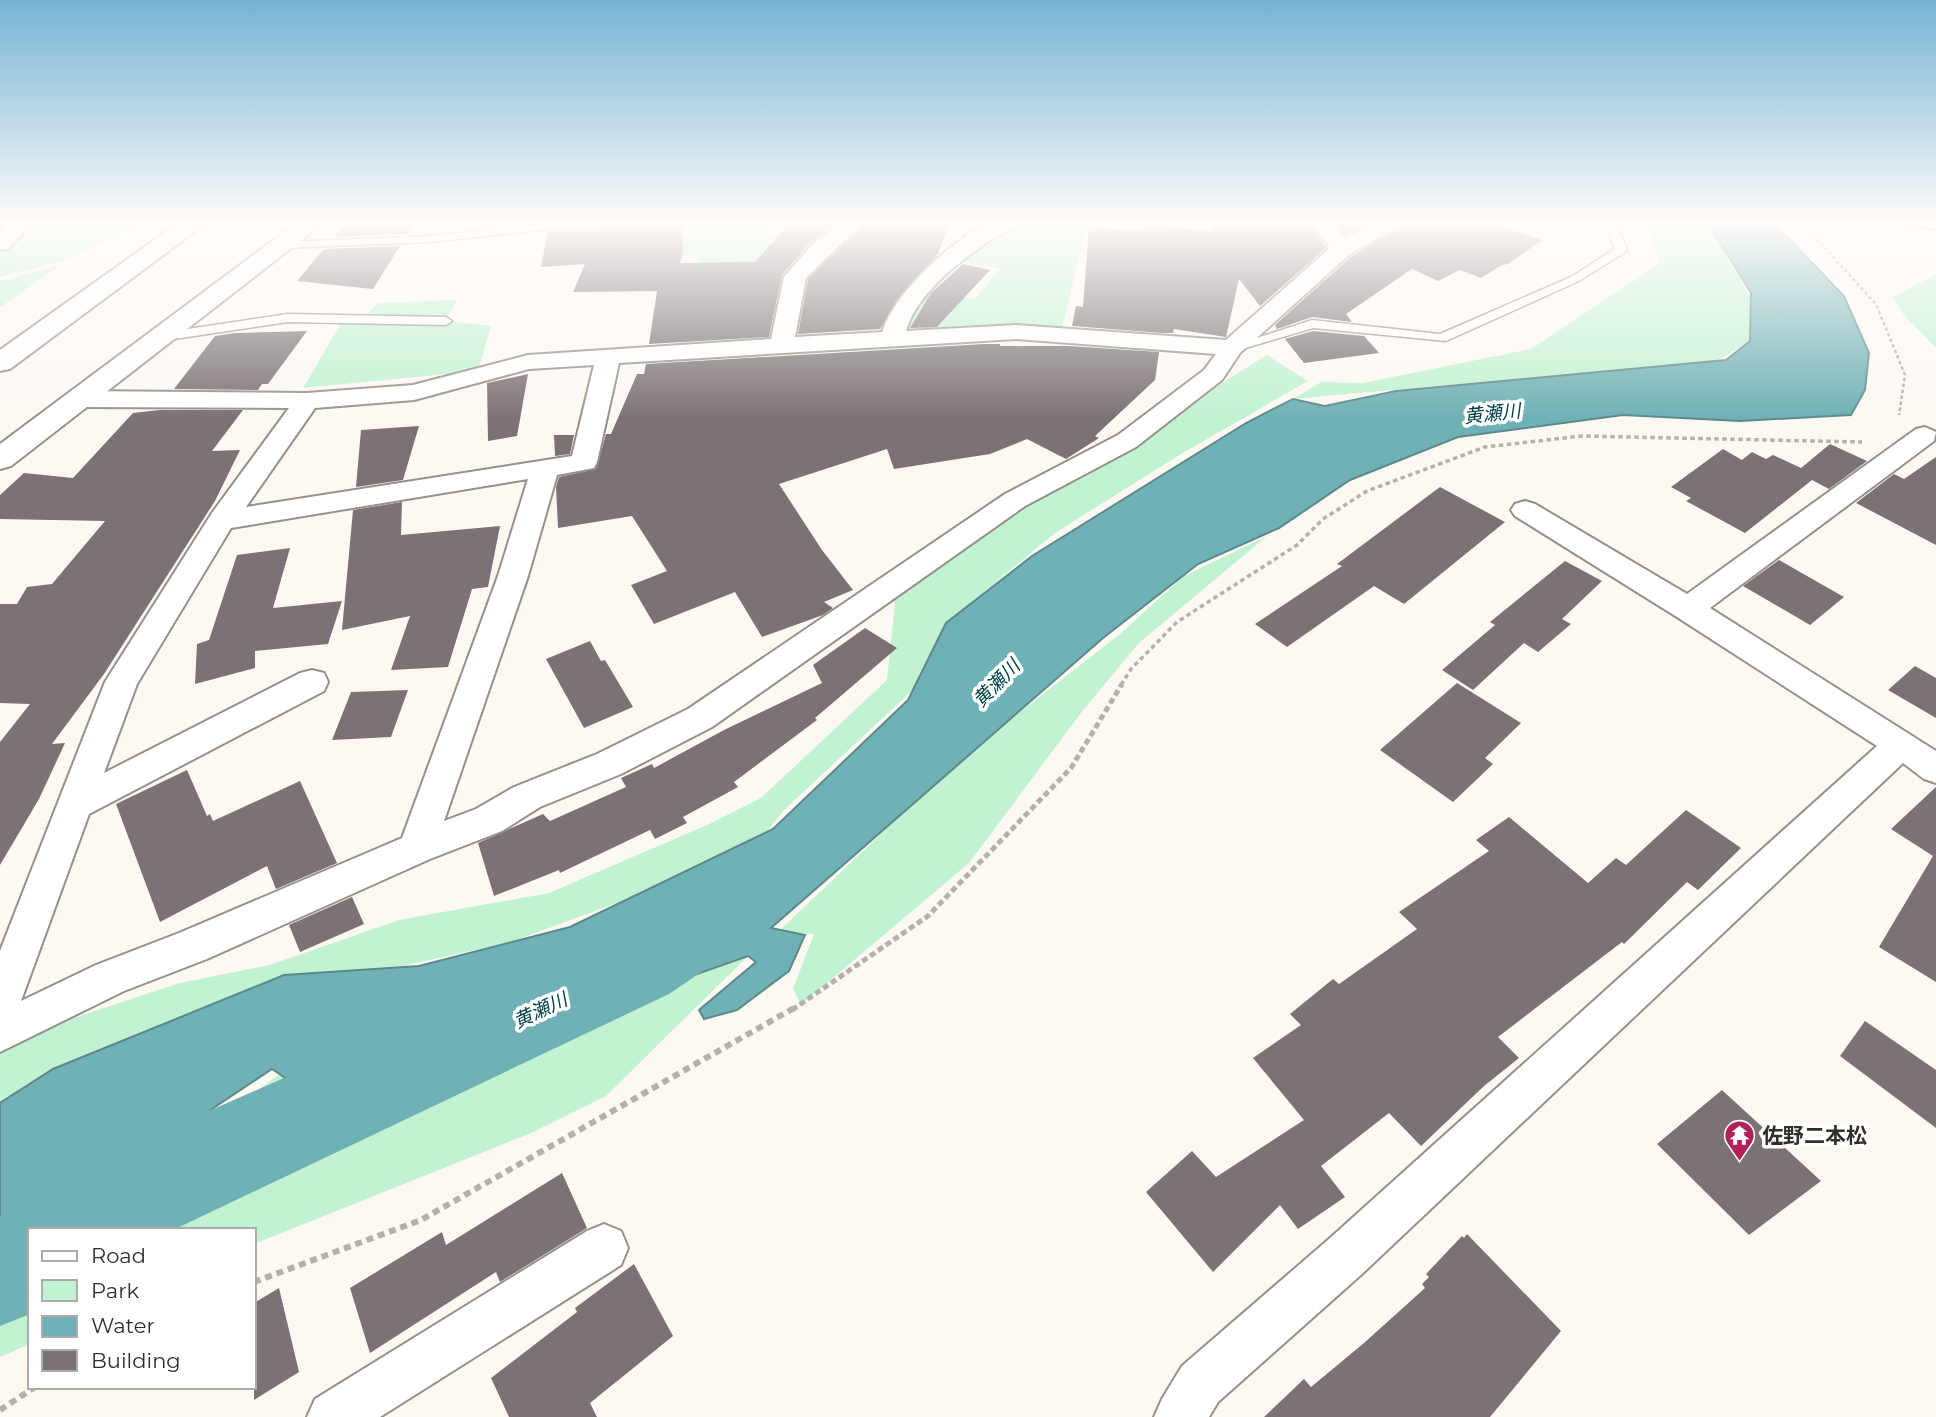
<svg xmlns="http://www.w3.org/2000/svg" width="1936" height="1417" viewBox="0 0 1936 1417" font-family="Montserrat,'Noto Sans JP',sans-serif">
	<rect width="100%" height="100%" fill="#fef8f3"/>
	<path fill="#c1f2d2" d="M0 221H152L62 261 0 277Z
		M694 221H770L765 232 775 238 819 251 784 286 756 284 699 263 696 257 683 255 678 245 680 226Z
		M1018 221H1088L1061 332 899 335V320L930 292 975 299 1000 269 958 261Z
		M1647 221H1703L1711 227 1751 299 1750 341 1717 361 1293 399 1321 382 1363 383 1531 349 1659 264Z
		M61 265 0 307V281Z
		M1936 274V348L1903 314 1893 297Z
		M457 300 446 321 491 326 478 371 303 388 344 318 366 316 378 303Z
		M1267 355 1308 381 1181 454 1055 533 946 623 912 691 784 810 765 834 638 895 511 942 398 967 0 1112V1044L10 1039 180 983 270 965 399 920 549 893 707 825 761 798 887 680 895 603 886 599 958 539 1049 491Z
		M1267 536 1139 643 1084 709 969 863 801 1005 793 989 814 934 779 931 923 794 983 741 1120 634 1184 576Z
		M748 956 606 1096 531 1133 254 1244V1230H111L124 1224 210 1124 280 1074 309 1093 403 1113 484 1035 638 965 671 974Z
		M30 1268V1344L0 1357V1282Z"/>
	<path fill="#6fb1b5" stroke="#5c8a8c" stroke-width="2" d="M1707 221H1772L1844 296 1869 353 1865 390 1851 415 1740 421 1623 415 1458 437 1350 480 1279 528 1198 564 1103 638 771 928 805 935 789 971 737 1010 704 1019 699 1010 756 962 748 956 683 979 657 967 493 1011 412 1103 328 1107 272 1069 212 1109 132 1213 66 1221 51 1230H30V1243L0 1261V1103L53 1069 284 975 419 966 570 927 773 829 908 700 946 623 1032 556 1246 423 1293 399 1325 406 1396 391 1726 360 1750 341 1751 293Z"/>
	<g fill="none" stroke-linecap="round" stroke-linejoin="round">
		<path fill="#6fb1b5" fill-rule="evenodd" d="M688 894 719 906 731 933 719 960 669 994 173 1230H30V1314L0 1326V1216L32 1204 36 1193 86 1165 607 936 657 906Z"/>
	</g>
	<path fill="#7b7276" d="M348 221 415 223 408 234 334 237Z
		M643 221H682L683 253 680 263 755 262 792 221H838L809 244 782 275 769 337 649 344 657 291 573 292 585 264 541 267 548 232 636 227Z
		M868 221H950L938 254 897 299 880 329 798 334 808 279Z
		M1212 221H1307L1326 248 1260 306 1239 279 1226 337 1174 329 1173 333H1162L1072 326 1076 306 1083 307 1089 228 1145 230 1147 224 1213 232Z
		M1334 221H1372L1346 236Z
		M1407 221H1485L1542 240 1508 264 1502 265 1481 278 1460 270 1438 281 1412 269 1346 314 1352 322 1312 317 1277 329 1275 325 1352 256 1402 227Z
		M400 246 373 289 297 281 324 249Z
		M963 264 990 270 937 327 910 328 931 293Z
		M307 331 268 384H262L258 390 174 389 215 336 235 333Z
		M1313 331 1364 336 1379 353 1304 363 1285 339Z
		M984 344H1000V346H1068L1159 352 1155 380 1095 436 1099 438 1066 459 1027 439 990 454 894 469 887 449 779 484 822 550 853 590 824 602 833 608 823 615 762 637 735 592 654 624 631 585 667 571 632 516 558 528 556 487 559 477 596 469 606 434H611L637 374H644L646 364Z
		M528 374 517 436 488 441 487 383Z
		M159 410H243L212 451 240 450 215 501 104 674 52 744 65 743 39 799 0 865V742L30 704 0 703V604H17L27 587 52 584 105 521 0 519V495L24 473 73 478 133 413Z
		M419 426 403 480 356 487 361 430Z
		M554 435H574L570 454 555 456Z
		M1830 444 1867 461 1829 489 1812 480 1745 533 1686 501 1691 498 1671 487 1723 449 1742 460 1752 452 1766 459 1773 455 1801 468Z
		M1936 457V545L1856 503 1894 474 1904 479Z
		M1440 487 1505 522 1404 604 1374 586 1287 647 1255 624 1342 566 1337 564Z
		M402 502 401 535 500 526 488 587 472 589 448 667 391 670 410 616 342 630 353 510Z
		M290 548 273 608 342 601 328 644 255 651V668L195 684 197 644 209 640 237 555Z
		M1779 560 1844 597 1810 625 1743 586Z
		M1565 561 1602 581 1562 619 1571 624 1538 652 1524 643 1473 690 1442 670 1495 625 1490 622Z
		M865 628 897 648 815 718 817 720 734 782 738 787 683 817 687 823 655 839 650 830 560 873 559 870 494 896 478 843 543 814 550 821 626 787 621 778 652 764 654 768 724 730 822 683 813 665Z
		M590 641 601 661 605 660 633 707 584 728 546 659Z
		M1915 666 1936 678V718L1888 690Z
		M1457 683 1521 723 1485 758 1493 764 1453 802 1380 750Z
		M408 690 391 737 332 740 351 692Z
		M187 770 207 816 210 814 213 821 300 781 337 863 276 889 267 866 160 922 116 804Z
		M1936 787V982L1879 947 1933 856 1891 829Z
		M1686 810 1741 848 1698 890 1687 882 1624 944 1622 942 1498 1037 1519 1058 1484 1086 1421 1146 1389 1113 1321 1166 1345 1197 1298 1229 1280 1205 1213 1272 1146 1192 1192 1151 1216 1177 1304 1120 1253 1058 1301 1025 1290 1014 1333 979 1339 984 1417 929 1399 912 1489 851 1476 840 1509 817 1588 883 1616 858 1626 865Z
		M352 897 364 924 300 952 289 925Z
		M1865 1021 1936 1070V1128L1840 1056Z
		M1722 1090 1821 1181 1749 1235 1657 1144Z
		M562 1173 587 1228 500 1282 496 1272 370 1353 350 1288 442 1232 446 1245Z
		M1467 1234 1561 1331 1490 1417H1264L1304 1379 1311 1387 1364 1343 1425 1288 1422 1284 1429 1277 1426 1274 1462 1236 1464 1238Z
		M634 1264 673 1336 590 1403 597 1417H509L491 1378 577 1312 575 1308Z
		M279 1288 299 1372 254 1400V1303Z"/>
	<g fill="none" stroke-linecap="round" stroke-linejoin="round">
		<defs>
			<path id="lane" d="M582 221H641L636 224 539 230 430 242 283 248 277 245 283 242 430 236Z
				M1605 221H1615L1627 250 1625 252 1579 281 1446 341 1313 328 1232 352 1226 348 1312 320 1440 334 1571 277 1615 249Z
				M288 314 446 317 452 321 446 325 288 322 161 341 155 337 161 333Z"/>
			<path id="street" d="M5 221H25L27 228 8 249 0 250V233L6 227Z
				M842 221H865L806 278 795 337 882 332C894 293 952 239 990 223 999 219 1013 221 1022 221 1016 230 1000 234 990 240 959 262 917 293 906 331L1016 325 1226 340 1330 248 1310 221H1331L1345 239 1378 221H1404L1401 225 1350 254 1240 353 1222 380 1136 447 1025 506 712 727 621 774 540 807 502 831 430 859 207 959 124 991 0 1052V951L105 682 212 513 289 408 79 407 70 404 66 399 70 394 79 391 307 393 413 385 528 355 771 339 784 277 811 246ZM1016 339 1216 354 1204 370 1118 435 1005 494 688 709 597 754 514 787 476 809 444 821 528 576 557 475 594 468 597 462 619 363ZM594 365 572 456 246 507 315 408 414 400 529 369ZM528 479 498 576 402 838 179 933 96 965 21 1001 89 814 324 691 328 682 324 673 312 670 300 673 104 773 137 684 231 528Z
				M1903 221H1936V229L1906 225Z
				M1925 427 1936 432 1934 441 1710 608 1936 751V783L1924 779 1903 763 1363 1273 1218 1402 1209 1417H1154L1162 1399 1182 1366 1329 1239 1877 746 1677 617 1515 516 1511 510 1515 504 1525 501 1535 504 1687 594 1916 429Z
				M604 1224 621 1231 628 1248 621 1265 380 1417H307L315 1399 587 1231Z"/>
			<path id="secondary" d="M299 221H326L11 466 0 469V444Z"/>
			<path id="highway" d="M181 221H209L10 369 0 371V350Z"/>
		</defs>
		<use href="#lane" stroke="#97908a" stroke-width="3"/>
		<use href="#street" stroke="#97908a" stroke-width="4"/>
		<use href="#secondary" stroke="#97908a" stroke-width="4"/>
		<use href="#highway" stroke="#97908a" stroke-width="4"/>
		<path stroke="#b5b0ac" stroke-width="2.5" stroke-dasharray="3.5 2.5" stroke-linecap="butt" d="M1800 221 1876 304 1905 375 1899 415"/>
		<path stroke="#b5b0ac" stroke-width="3.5" stroke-dasharray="4.5 3.5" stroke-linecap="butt" d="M1121 685 1131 669 1177 622 1297 545 1323 519 1367 491 1485 447 1582 436 1862 442"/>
		<path stroke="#b5b0ac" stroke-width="5" stroke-dasharray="6 3.5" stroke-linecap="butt" d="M792 1010 928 916 1071 768 1122 684"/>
		<path stroke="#b5b0ac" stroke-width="6" stroke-dasharray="7 5" stroke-linecap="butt" d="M254 1282 421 1220 794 1008
			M0 1410 35 1387"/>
		<use href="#lane" fill="#fff" fill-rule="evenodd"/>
		<use href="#street" fill="#fff" fill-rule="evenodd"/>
		<use href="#secondary" fill="#fff" fill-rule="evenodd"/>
		<use href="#highway" fill="#fff" fill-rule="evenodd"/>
	</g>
	<linearGradient id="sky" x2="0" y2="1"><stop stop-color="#77b3d4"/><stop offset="0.53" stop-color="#fffcfa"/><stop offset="1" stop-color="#fffcfa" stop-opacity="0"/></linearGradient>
	<rect width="1936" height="419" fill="url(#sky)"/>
	<defs>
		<symbol id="temple-pin" viewBox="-11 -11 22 30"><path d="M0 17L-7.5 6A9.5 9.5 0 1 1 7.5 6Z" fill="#b02259" stroke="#fff"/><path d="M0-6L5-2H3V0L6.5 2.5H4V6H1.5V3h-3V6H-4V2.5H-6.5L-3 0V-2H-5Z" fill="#fff"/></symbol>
	</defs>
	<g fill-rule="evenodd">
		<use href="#temple-pin" x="1722" y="1118" width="35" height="47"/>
	</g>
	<g text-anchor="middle" stroke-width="7" stroke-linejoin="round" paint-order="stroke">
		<g font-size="19" font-style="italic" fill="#014346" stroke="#fff">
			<text transform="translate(1492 413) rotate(-6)" y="7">黄瀬川</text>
			<text transform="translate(996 683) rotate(-46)" y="7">黄瀬川</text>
			<text transform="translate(540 1010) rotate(-25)" y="7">黄瀬川</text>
		</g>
		<g font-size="21" font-weight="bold" fill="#302e2b" stroke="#fff" text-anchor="start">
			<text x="1762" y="1143">佐野二本松</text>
		</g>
	</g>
	<rect x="28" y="1228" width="228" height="161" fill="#ffffff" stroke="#acabaa" stroke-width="2"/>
	<rect x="42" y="1251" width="35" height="10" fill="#ffffff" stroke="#acabaa" stroke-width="2"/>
	<text x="91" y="1263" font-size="21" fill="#302e2b">Road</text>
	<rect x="42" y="1280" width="35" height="21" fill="#c1f2d2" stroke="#acabaa" stroke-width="2"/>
	<text x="91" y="1298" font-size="21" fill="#302e2b">Park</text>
	<rect x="42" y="1316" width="35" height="21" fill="#6fb1b5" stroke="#acabaa" stroke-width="2"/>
	<text x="91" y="1333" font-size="21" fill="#302e2b">Water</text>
	<rect x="42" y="1350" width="35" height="21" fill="#7b7276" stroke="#acabaa" stroke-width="2"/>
	<text x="91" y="1368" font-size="21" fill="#302e2b">Building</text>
</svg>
